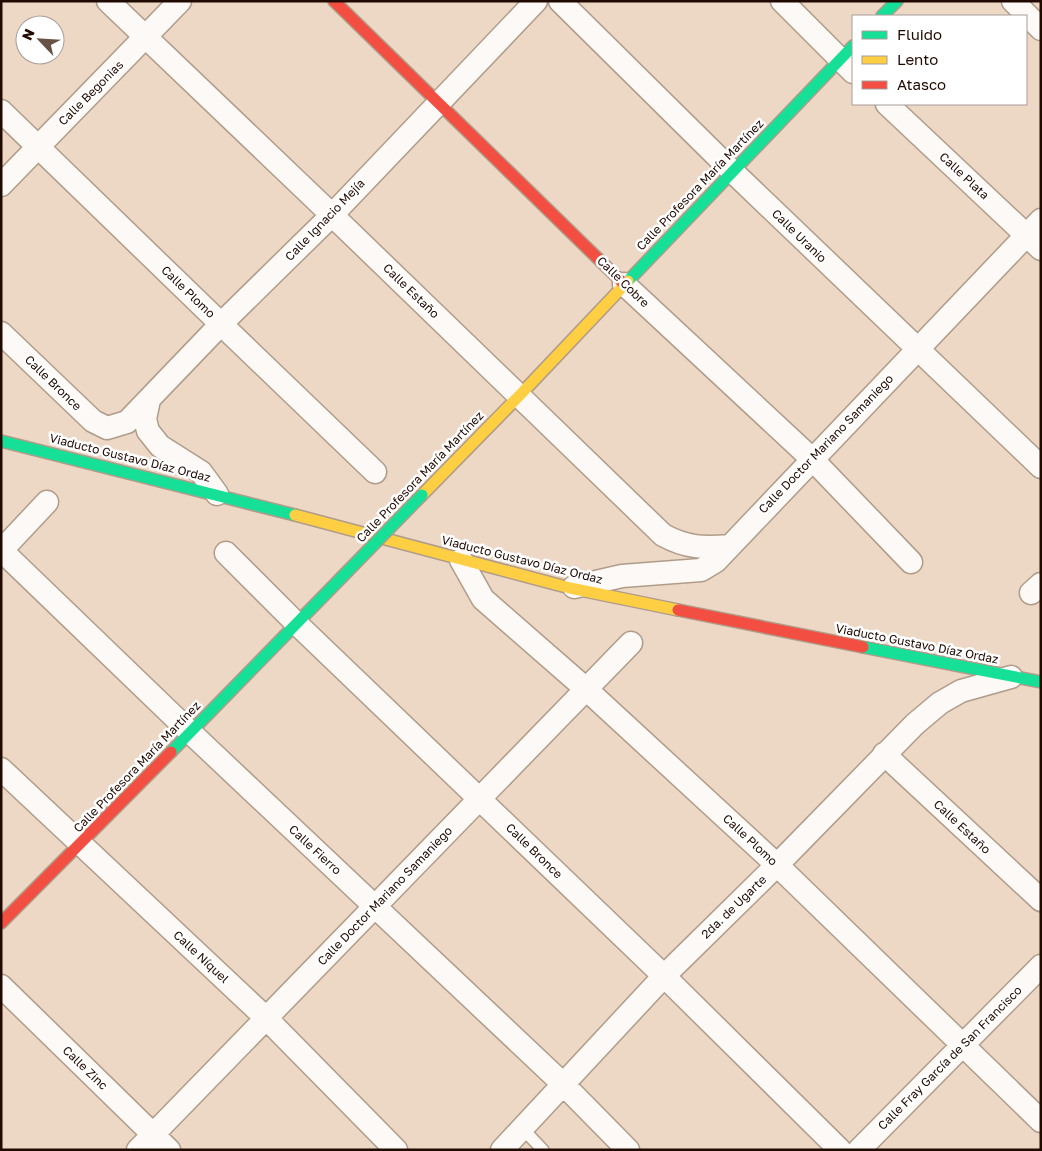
<svg xmlns="http://www.w3.org/2000/svg" width="1042" height="1151" viewBox="0 0 1042 1151" font-family="'Golos Text',sans-serif">
	<rect width="100%" height="100%" fill="#edd8c6"/>
	<g fill="none" stroke-linecap="round" stroke-linejoin="round">
		<defs>
			<path id="lane" d="M522 1128 543 1150"/>
			<path id="street" d="M108 1 332 215 663 535C687 548 703 548 730 546
				M560 1 732 171 1041 467
				M782 1 853 72
				M1013 1 1041 29
				M887 104 1041 249
				M1 111 221 324 375 472
				M1 185 180 1
				M624 284 812 459 911 562
				M1 333 93 421 107 428 127 422 221 324 332 215 536 1
				M149 400 145 419 148 431 160 446 201 472 217 494
				M1 550 190 732 563 1084 628 1150
				M1 551 47 502
				M226 553 296 623 664 976 840 1150
				M461 560 483 599 586 689 777 865 1041 1121
				M574 587 622 576 701 570 716 561 1041 220
				M1031 593 1041 584
				M884 754 1041 900
				M1 769 266 1018 396 1150
				M1 986 169 1150
				M138 1150 631 643
				M502 1150 664 976 777 865 915 724 940 703 961 691 1011 677
				M859 1150 1041 966"/>
			<path id="fast" d="M882 16 897 1
				M628 281 853 46
				M1 441 295 515
				M863 647 1041 682
				M171 752 341 578"/>
			<path id="slow" d="M422 495 519 396 628 281
				M295 515 570 588 678 610"/>
			<path id="jam" d="M334 1 624 284
				M678 610 863 647
				M1 923 171 752"/>
		</defs>
		<use href="#lane" stroke="#b09c89" stroke-width="14"/>
		<use href="#street" stroke="#b09c89" stroke-width="25"/>
		<use href="#fast" stroke="#b09c89" stroke-width="14"/>
		<use href="#slow" stroke="#b09c89" stroke-width="14"/>
		<use href="#jam" stroke="#b09c89" stroke-width="14"/>
		<use href="#lane" stroke="#fcf9f6" stroke-width="11"/>
		<use href="#street" stroke="#fcf9f6" stroke-width="22"/>
		<use href="#fast" stroke="#16e098" stroke-width="11"/>
		<use href="#slow" stroke="#ffcf43" stroke-width="11"/>
		<use href="#jam" stroke="#f24e42" stroke-width="11"/>
		<defs>
			<path id="fast-bridge" d="M341 578 422 495"/>
		</defs>
		<use href="#fast-bridge" stroke="#b09c89" stroke-width="14" stroke-linecap="butt"/>
		<use href="#fast-bridge" stroke="#16e098" stroke-width="11"/>
	</g>
	<g text-anchor="middle" stroke-width="5" stroke-linejoin="round" paint-order="stroke">
		<g font-size="12" fill="#200a00" stroke="#fff">
			<text transform="translate(91 93) rotate(-45)" y="4">Calle Begonias</text>
			<text transform="translate(964 176) rotate(43)" y="4">Calle Plata</text>
			<text transform="translate(700 185) rotate(-46)" y="4">Calle Profesora María Martínez</text>
			<text transform="translate(325 220) rotate(-46)" y="4">Calle Ignacio Mejía</text>
			<text transform="translate(799 236) rotate(44)" y="4">Calle Uranio</text>
			<text transform="translate(623 282) rotate(44)" y="4">Calle Cobre</text>
			<text transform="translate(411 291) rotate(44)" y="4">Calle Estaño</text>
			<text transform="translate(188 292) rotate(44)" y="4">Calle Plomo</text>
			<text transform="translate(53 383) rotate(44)" y="4">Calle Bronce</text>
			<text transform="translate(826 444) rotate(-46)" y="4">Calle Doctor Mariano Samaniego</text>
			<text transform="translate(130 458) rotate(14)" y="4">Viaducto Gustavo Díaz Ordaz</text>
			<text transform="translate(420 477) rotate(-46)" y="4">Calle Profesora María Martínez</text>
			<text transform="translate(522 560) rotate(14)" y="4">Viaducto Gustavo Díaz Ordaz</text>
			<text transform="translate(917 644) rotate(11)" y="4">Viaducto Gustavo Díaz Ordaz</text>
			<text transform="translate(137 767) rotate(-46)" y="4">Calle Profesora María Martínez</text>
			<text transform="translate(962 827) rotate(43)" y="4">Calle Estaño</text>
			<text transform="translate(750 840) rotate(43)" y="4">Calle Plomo</text>
			<text transform="translate(315 850) rotate(43)" y="4">Calle Fierro</text>
			<text transform="translate(534 851) rotate(44)" y="4">Calle Bronce</text>
			<text transform="translate(385 896) rotate(-46)" y="4">Calle Doctor Mariano Samaniego</text>
			<text transform="translate(734 907) rotate(-44)" y="4">2da. de Ugarte</text>
			<text transform="translate(201 957) rotate(43)" y="4">Calle Níquel</text>
			<text transform="translate(950 1058) rotate(-45)" y="4">Calle Fray García de San Francisco</text>
			<text transform="translate(85 1068) rotate(44)" y="4">Calle Zinc</text>
		</g>
	</g>
	<rect width="1042" height="1151" fill="none" stroke="#200a00" stroke-width="5"/>
	<rect x="852" y="15" width="175" height="90" fill="#ffffff" stroke="#a69d99"/>
	<rect x="862" y="31" width="25" height="8" fill="#16e098" stroke="#a69d99"/>
	<text x="897" y="40" font-size="15" fill="#200a00">Fluido</text>
	<rect x="862" y="56" width="25" height="8" fill="#ffcf43" stroke="#a69d99"/>
	<text x="897" y="65" font-size="15" fill="#200a00">Lento</text>
	<rect x="862" y="81" width="25" height="8" fill="#f24e42" stroke="#a69d99"/>
	<text x="897" y="90" font-size="15" fill="#200a00">Atasco</text>
	<g transform="translate(40 40) rotate(295)"><circle r="24" fill="#ffffff" stroke="#a69d99"/>
	<path d="M0-4L9 19L0 12L-9 19Z" fill="#685245"/>
	<text y="-8" font-size="14" font-weight="bold" text-anchor="middle" fill="#200a00">N</text>
	</g>
</svg>
